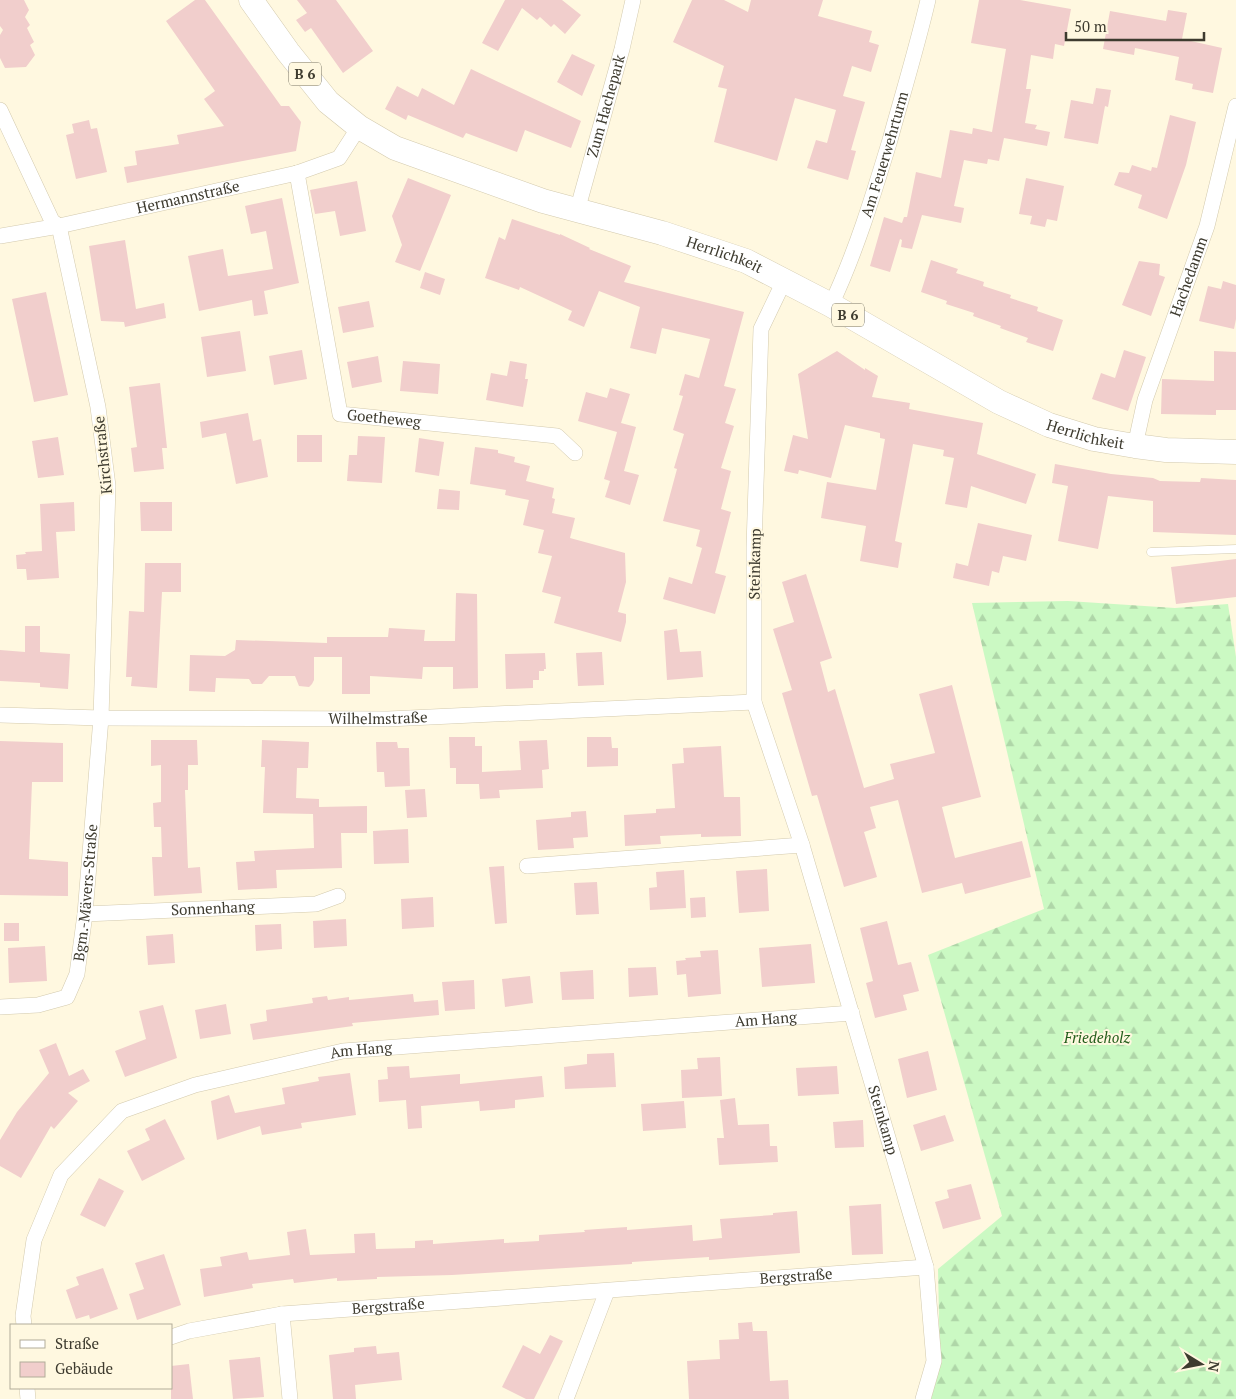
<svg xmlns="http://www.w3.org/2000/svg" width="1236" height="1399" viewBox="0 0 1236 1399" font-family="'PT Serif',serif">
	<defs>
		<pattern id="forest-firs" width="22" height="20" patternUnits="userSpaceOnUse" patternTransform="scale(1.25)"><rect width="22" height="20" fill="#cbf9c3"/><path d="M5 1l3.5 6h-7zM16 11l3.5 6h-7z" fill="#afd6a8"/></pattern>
	</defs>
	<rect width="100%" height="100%" fill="#fff8e0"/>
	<path fill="url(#forest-firs)" d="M1068 601 1175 608 1228 604 1236 657V1399H931L940 1365 938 1269 1002 1216 928 955 1044 909 972 603Z"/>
	<path fill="#f1cecc" d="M0 0H24L29 10 25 17 30 25 27 28 34 42 30 45 35 55 26 67 5 68 0 58V35L3 30 0 26Z
		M195 0H205L281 106H289L301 122 296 151 127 183 124 167 137 165 135 151 179 144 177 135 224 126 204 99 215 91 166 21Z
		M297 0H336L373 51 343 73 311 28 305 32 296 20 307 13Z
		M505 0H562L581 15 565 34 554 24 551 27 540 17 537 20 522 8 498 51 482 43Z
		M692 0H724L748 12 751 0H823L818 16 872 31 869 42 879 45 871 72 852 66 843 96 865 102 851 150 856 151 848 180 807 168 816 140 827 143 836 110 795 98 777 161 714 142 727 89 718 87 724 66 673 42Z
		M979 0H1020L1071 9 1064 46 1055 44 1053 59 1031 55 1026 89H1031L1025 123 1037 125 1035 129 1050 132 1047 146 1004 138 999 161 988 159 987 164 964 160 954 206 964 208 961 223 922 215 912 249 901 247 902 240 900 239 890 272 870 266 884 217 902 223 904 217H907L916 172 941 178 950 130 972 134 973 128 992 132 1006 49 971 43Z
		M1168 10 1187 13 1182 39 1222 48 1213 93 1192 89 1193 84 1175 80 1179 57 1135 48 1134 55 1103 49 1110 11 1166 21Z
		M572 54 595 65 582 96 557 82Z
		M471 69 581 121 571 148 525 130 517 152 466 133 463 138 408 115 406 120 385 109 397 86 418 97 422 88 454 105Z
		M1096 88 1111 90 1108 107 1105 106 1098 144 1064 138 1071 100 1093 104Z
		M1170 115 1196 122 1186 165 1167 219 1138 208 1142 195 1114 185 1119 172 1129 173 1132 165 1151 171 1152 167 1157 168Z
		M89 120 91 129 97 128 107 172 76 179 66 135 74 133 72 124Z
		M408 178 451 195 420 271 395 262 402 245 392 216Z
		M1026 178 1064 186 1057 221 1047 219 1045 227 1030 224 1032 216 1019 214Z
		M357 181 366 231 340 236 335 211 315 214 310 190Z
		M282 198 299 283 264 291 268 314 254 316 252 300 199 311 188 256 223 249 228 276 273 269 266 231 251 234 245 206Z
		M512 219 560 235V234L590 248 589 249 631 266 624 282 744 312 724 386 736 389 725 423 734 426 721 468 731 471 721 509 731 512 715 573 726 576 715 614 663 599 669 577 692 584 702 548 696 546 700 530 663 521 677 469 674 468 684 434 673 430 683 396 679 395 685 374 699 378 710 339 662 328 656 354 630 348 640 307 599 291 584 327 568 320 572 311 520 287 519 290 485 278 499 237 505 240Z
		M125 240 136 309 164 303 166 318 125 327 124 322 101 321 89 246Z
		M931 260 958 269 956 273 984 282 983 286 1011 295 1010 298 1038 307 1037 311 1063 320 1053 351 1026 342 1028 338 1000 328 1001 326 973 316 974 313 946 304 947 301 921 292Z
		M1139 261 1160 264 1159 275 1165 277 1151 316 1122 305Z
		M425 272 445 279 440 295 420 288Z
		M1223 281 1236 285V319L1234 329 1199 321 1208 286 1221 289Z
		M46 292 68 395 34 402 12 299Z
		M369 301 374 327 343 333 338 307Z
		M240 331 246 371 207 377 201 337Z
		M302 350 307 379 274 385 269 356Z
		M1124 350 1146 357 1128 411 1092 399 1101 373 1115 378Z
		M837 351 865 370V368L878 376 872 397 910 403 909 409 983 423 977 454 1036 474 1026 504 971 486 967 508 945 504 954 458 943 456 944 450 913 444 895 541 902 543 898 568 860 561 866 526 821 518 827 482 876 490 885 439 880 438V433L845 425 831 478 799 470 798 474 784 471 793 435 808 439 798 374Z
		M1214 351 1236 352V410H1216V415L1161 414 1162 379 1214 381Z
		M378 356 382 382 352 388 347 362Z
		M403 361 440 364 438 394 400 391Z
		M510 361 527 364 525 379H528L523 407 486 400 491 373 507 376Z
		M160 383 167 448H162L164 469 134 472 131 448 137 447 129 387Z
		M610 388 630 394 621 423 636 427 624 471 639 475 630 505 605 497 610 481 604 479 617 432 578 421 586 392 607 398Z
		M248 413 253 441 261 439 268 477 236 484 226 433 202 438 200 422Z
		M297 435H322V462H297Z
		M358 436 385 437 382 483 347 481 349 455H357Z
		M58 437 64 475 38 478 32 441Z
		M419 438 444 442 439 476 415 472Z
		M475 447 498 450V453L515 457 514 462 530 466 526 481 554 488 552 498 555 499 552 513 575 518 570 538 625 553 626 582 618 612 626 614V622L621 642 554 623 561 597 542 592 552 556 538 553 544 530 523 525 529 500 505 495 506 490 470 484Z
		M1055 464 1111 474 1153 478 1160 481 1200 482 1201 478 1236 480V535L1153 532V501L1108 496 1098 549 1058 541 1068 486 1052 483Z
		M439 489 460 491 459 510 437 509Z
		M74 502 75 531 56 532 59 578 27 580 26 569H17L16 555 26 554 25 552 42 551 40 504Z
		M140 502H172V531H141Z
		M978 523 1032 535 1026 561 1003 556 999 573 992 571 989 586 953 578 956 563 968 566Z
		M1236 559V597L1176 604 1171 567Z
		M145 563H181V592H162L157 688 131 686 132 677H126L129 611 144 612Z
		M806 574 832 658 820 662 828 692 835 689 864 788 894 779 890 764 935 753 919 694 952 685 981 797 942 807 955 858 1022 841 1031 877 965 894 962 883 922 893 898 800 870 807 876 828 864 832 877 877 844 887 817 795 812 796 782 693 792 690 773 629 794 622 782 582Z
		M456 593 477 594 478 688 453 689V667H423L422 679 370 676V694H342V657H314V680L312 684 309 687 299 686 295 676H269L262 684H252L249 679 216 678 215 692 189 691 190 655 225 656 235 650 236 640 327 643V637H388L389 628 425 630 424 641H455Z
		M25 626H40V652L70 654 68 689 40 687V683L0 681V650L25 652Z
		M677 629 680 652 701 651 703 677 667 680 664 631Z
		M602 652 604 685 578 686 576 653Z
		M545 653 546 669H544V671H539V680H533V688L506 689 505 654Z
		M449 737H475V746H482V772L521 770 519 741 547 740 549 769 542 770 543 788 499 790 500 798 480 799 479 784H456V768H450Z
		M587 737H611L612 748H618V766L587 767Z
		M151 740H197L198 765H188V790H185L188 868 200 867 202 893 154 896 152 857H162L161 827H154L153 803 161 802V765L151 766Z
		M262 740 309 742 308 768H297L296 798 319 799V807L367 806V833H341L342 868 276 870 277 888 238 890 236 862 255 861 254 851 314 848 313 814 263 813 265 767H261Z
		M0 741 63 743V782H32L29 859 68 862V896L0 895Z
		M376 742H397L398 748H409L410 786 385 787 384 772H377Z
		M721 746 724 797H740L741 836 701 837V834L660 836 661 844 625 846 624 815 656 813V809L675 808 672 764 684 763 683 748Z
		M425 789 427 817 407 818 405 790Z
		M586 811 588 837 573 838 574 848 538 850 536 820 571 817V812Z
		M408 829 409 863 374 864 373 831Z
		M504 866 507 923 495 924 489 867Z
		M767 869 769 911 739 913 736 871Z
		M684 870 686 908 650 910 649 888 657 887 656 872Z
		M597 882 599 914 576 915 574 883Z
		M433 897 434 927 402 929 401 899Z
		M705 897 706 917 691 918 690 898Z
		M346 919 347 946 314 948 313 921Z
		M887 921 898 965 911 962 919 991 903 995 907 1010 875 1018 866 983 873 981 860 928Z
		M4 923H19V941H4Z
		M281 924 282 949 256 951 255 925Z
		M173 934 175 963 148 965 146 936Z
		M811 944 815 983 762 987 759 948Z
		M45 946 47 981 9 983 8 948Z
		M718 950 721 994 688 997 686 974 677 975 676 961 686 960 685 958 701 957 700 951Z
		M656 967 658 995 629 997 628 968Z
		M593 970 594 999 562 1000 560 972Z
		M530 976 533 1003 505 1007 502 979Z
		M474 980 475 1009 445 1011 442 982Z
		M413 994 414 1002 438 1000 439 1015 352 1023 353 1026 253 1040 250 1024 267 1021 266 1010 313 1003 312 998 327 996 328 1000 349 997V1000Z
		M226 1004 231 1034 200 1039 195 1010Z
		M163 1005 177 1058 125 1077 115 1051 146 1039 139 1011Z
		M56 1043 69 1076 83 1069 90 1081 68 1093 78 1101 54 1129 51 1126 21 1178 0 1166V1140L17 1112 49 1073 39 1050Z
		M928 1051 937 1090 907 1098 898 1059Z
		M614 1053 616 1087 565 1089 564 1067 587 1064V1054Z
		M720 1057 722 1096 682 1098 681 1070 698 1069 697 1058Z
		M409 1066 410 1078 460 1074V1084L542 1076 544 1097 515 1100V1108L480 1111 479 1101 421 1106 422 1128 408 1129 406 1100 379 1102 378 1080 388 1079 387 1067Z
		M837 1066 839 1094 798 1096 796 1068Z
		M350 1073 356 1115 301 1123 302 1128 262 1135 260 1126 217 1140 211 1101 229 1095 235 1113 285 1104 282 1088 319 1081 318 1077Z
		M735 1098 738 1125 769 1124 770 1146H777L778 1162 719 1165 717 1138H724L720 1100Z
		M684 1101 686 1128 643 1131 641 1104Z
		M945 1115 954 1141 921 1151 913 1125Z
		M165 1119 185 1159 142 1181 127 1151 150 1140 145 1129Z
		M863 1120 864 1147 835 1148 833 1122Z
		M99 1178 124 1191 105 1227 80 1215Z
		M971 1184 981 1219 943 1229 935 1202 949 1198 947 1190Z
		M881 1204 883 1254 852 1255 849 1206Z
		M797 1211 800 1253 709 1260V1257L632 1262V1264L452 1275 377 1277V1279L337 1281V1278L294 1283 293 1279 252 1284 253 1288 204 1297 200 1269 222 1266 220 1257 247 1252 249 1260 290 1255 287 1232 306 1229 310 1255 355 1253 354 1234 375 1233 376 1249 415 1248V1241L433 1240V1244L504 1239V1243L539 1241V1235L585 1232 584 1230 627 1227V1230L692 1225 693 1241 722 1238 720 1219 773 1215V1213Z
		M164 1254 181 1305 137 1320 129 1294 144 1289 135 1263Z
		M103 1268 118 1309 90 1319 89 1315 76 1319 66 1290 79 1285 76 1277Z
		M752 1322 753 1331H767L770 1381 788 1380 789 1399H689L687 1361 720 1359 719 1340 739 1339 738 1323Z
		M550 1335 563 1341 534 1399H526L502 1387 523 1345 540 1354Z
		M376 1346 377 1354 399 1352 402 1380 355 1385 356 1399H333L329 1355 354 1352V1348Z
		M260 1357 264 1397 233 1399 229 1360Z
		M189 1364 193 1399H171V1366Z"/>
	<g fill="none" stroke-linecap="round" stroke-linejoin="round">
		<defs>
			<path id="service" d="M1151 552 1236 549"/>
			<g id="minor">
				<path d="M0 110 52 221 59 226"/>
				<path id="s1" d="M297 173 340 414 557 436 575 453"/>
				<path id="s2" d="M577 211 622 49 633 0"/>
				<path id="s3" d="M0 236 59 226 297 173 339 158 359 127"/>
				<path id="s4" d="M784 281 761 329 754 547V702L802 845 926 1267 934 1361 923 1399"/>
				<path id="s5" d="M831 305C856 252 873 196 890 140 903 93 917 47 928 0"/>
				<path id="s6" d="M1135 446 1145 400 1207 226 1236 106"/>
				<path id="s7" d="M0 715 101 718 388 719 754 702"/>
				<path d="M527 866 802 845"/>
				<path id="s8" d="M85 914 316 904 338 896"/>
				<path id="s9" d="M0 1007 38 1005 67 997 77 974 85 914 101 718 108 486 98 407 59 226"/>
				<path d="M282 1314 290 1399"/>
				<path id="s10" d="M24 1325 23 1316 34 1240 61 1175 122 1111 195 1085 343 1051 852 1013"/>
				<path id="s11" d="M171 1337 189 1331 282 1314 926 1267"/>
				<path d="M27 1388 28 1399"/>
				<path d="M566 1399 607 1291"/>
			</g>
			<g id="primary">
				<path id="s12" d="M251 0 288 52 328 102 359 127 395 148 543 201 662 233 746 261 831 305 999 402 1049 425 1094 439 1135 446 1166 450 1236 452"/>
			</g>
		</defs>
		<use href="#service" stroke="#d3caae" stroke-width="9"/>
		<use href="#minor" stroke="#d3caae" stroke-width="16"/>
		<use href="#primary" stroke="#d3caae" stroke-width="25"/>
		<use href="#service" stroke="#fff" stroke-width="8"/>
		<use href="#minor" stroke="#fff" stroke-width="15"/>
		<use href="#primary" stroke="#fff" stroke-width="24"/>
	</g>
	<g text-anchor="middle" stroke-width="4" stroke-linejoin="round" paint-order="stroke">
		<g fill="#fff8e0" stroke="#787464" stroke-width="1">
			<rect x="289" y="62.5" width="32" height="23" rx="4"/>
			<rect x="832" y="303.5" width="32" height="23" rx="4"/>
		</g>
		<g font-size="14" font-weight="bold" fill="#3e3b2f">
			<text x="305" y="79">B 6</text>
			<text x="848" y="320">B 6</text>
		</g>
		<g font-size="15" fill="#3e3b2f" stroke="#fff8e0">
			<text dy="5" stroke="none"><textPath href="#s2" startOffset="109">Zum Hachepark</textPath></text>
			<text dy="5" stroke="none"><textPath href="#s5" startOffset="160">Am Feuerwehrturm</textPath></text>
			<text dy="5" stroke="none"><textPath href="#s3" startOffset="192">Hermannstraße</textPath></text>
			<text dy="5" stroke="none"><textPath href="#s12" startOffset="556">Herrlichkeit</textPath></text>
			<text dy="5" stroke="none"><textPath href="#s6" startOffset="178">Hachedamm</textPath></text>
			<text dy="5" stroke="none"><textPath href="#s1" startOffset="289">Goetheweg</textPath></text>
			<text dy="5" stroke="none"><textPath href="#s12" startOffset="961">Herrlichkeit</textPath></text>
			<text transform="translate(103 455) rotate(-96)" y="5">Kirchstraße</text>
			<text transform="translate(755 564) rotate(-89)" y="5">Steinkamp</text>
			<text dy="5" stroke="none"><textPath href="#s7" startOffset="378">Wilhelmstraße</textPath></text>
			<text dy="5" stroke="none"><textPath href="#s9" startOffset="175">Bgm.-Mävers-Straße</textPath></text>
			<text dy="5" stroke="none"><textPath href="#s8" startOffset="128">Sonnenhang</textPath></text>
			<text dy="5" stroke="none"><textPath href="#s10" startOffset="898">Am Hang</textPath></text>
			<text dy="5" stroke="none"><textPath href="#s10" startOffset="492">Am Hang</textPath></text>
			<text dy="5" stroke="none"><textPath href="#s4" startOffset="864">Steinkamp</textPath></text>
			<text dy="5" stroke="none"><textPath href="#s11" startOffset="629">Bergstraße</textPath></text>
			<text dy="5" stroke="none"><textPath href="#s11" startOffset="220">Bergstraße</textPath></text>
		</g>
		<g font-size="15" font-style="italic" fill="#245e1b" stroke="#fff8e0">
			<text x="1097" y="1043">Friedeholz</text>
		</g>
	</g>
	<rect x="10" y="1324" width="162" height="65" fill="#fff8e0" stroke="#b2ac99"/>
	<rect x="20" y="1340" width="25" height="8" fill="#ffffff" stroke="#b2ac99"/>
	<text x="55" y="1349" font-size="15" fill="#3e3b2f">Straße</text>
	<rect x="20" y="1362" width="25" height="15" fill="#f1cecc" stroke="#b2ac99"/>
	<text x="55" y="1374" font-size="15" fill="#3e3b2f">Gebäude</text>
	<g transform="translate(1201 1364) rotate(100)" stroke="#fff8e0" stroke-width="4" paint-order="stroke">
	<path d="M0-4L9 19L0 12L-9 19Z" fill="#3e3b2f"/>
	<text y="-8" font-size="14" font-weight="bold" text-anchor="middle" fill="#3e3b2f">N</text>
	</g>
	<path d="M1066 32v8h138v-8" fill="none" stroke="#3e3b2f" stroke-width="2.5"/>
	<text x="1074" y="32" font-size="15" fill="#3e3b2f" stroke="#fff8e0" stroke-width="4" paint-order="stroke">50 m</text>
</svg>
